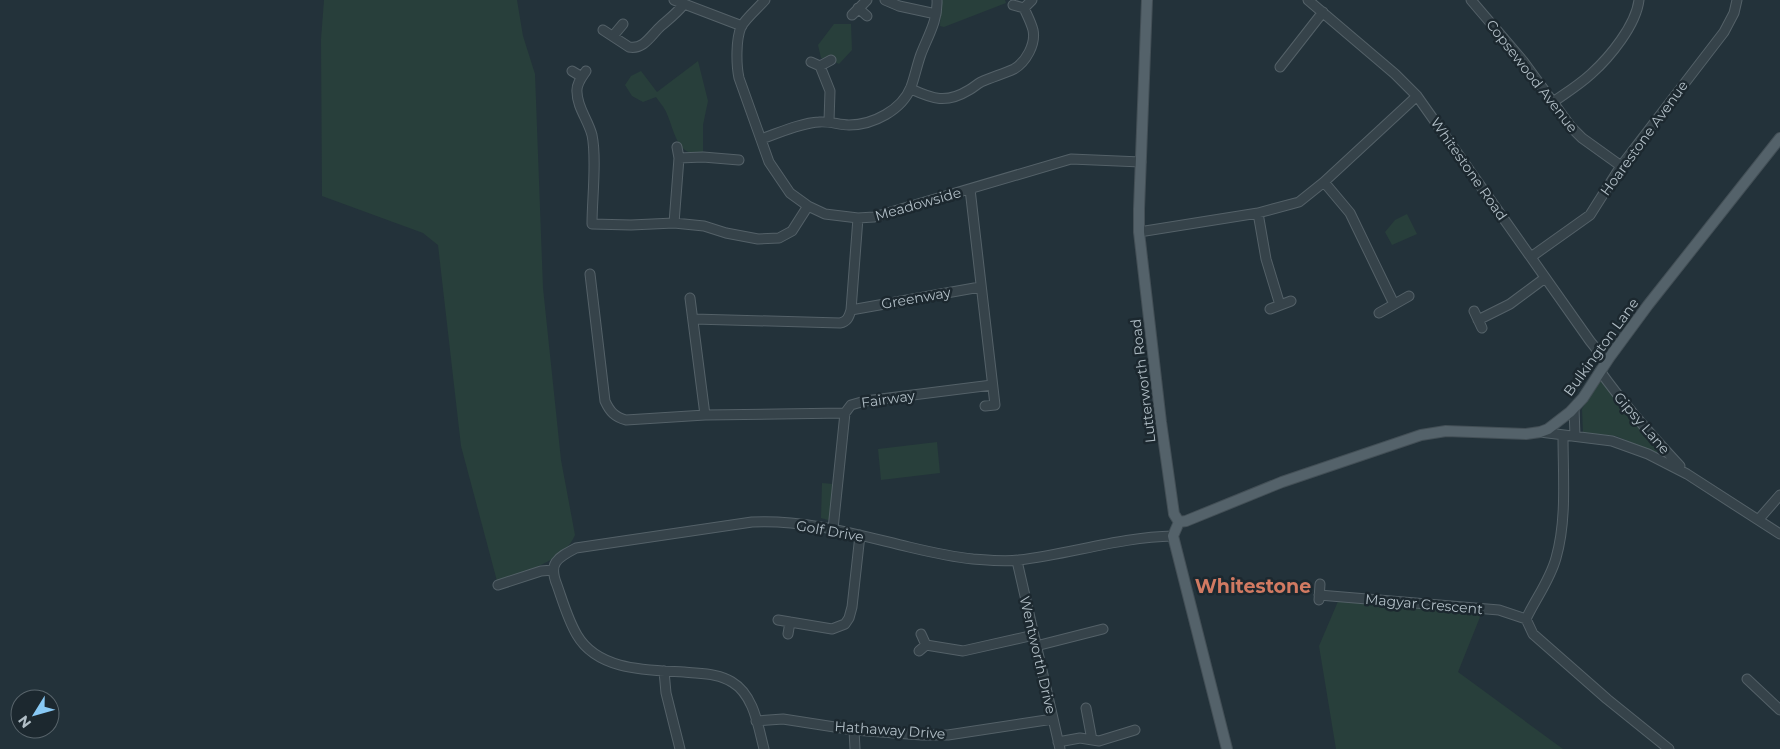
<svg xmlns="http://www.w3.org/2000/svg" width="1780" height="749" viewBox="0 0 1780 749" font-family="Montserrat,sans-serif">
	<rect width="100%" height="100%" fill="#23323a"/>
	<path fill="#283f3b" d="M324 0H517L523 36 535 74 543 288 561 460 575 535C564 562 522 572 497 581L461 446 438 245 423 233 322 196 321 39Z
		M941 0H1005L1006 3 944 27 940 26Z
		M834 24H851L852 50 839 64 831 60 821 58 818 45Z
		M698 61 708 101 703 125V153C677 158 675 132 667 114 665 108 660 103 656 97L643 102 632 96 625 85 631 76 641 71 657 92Z
		M1407 214 1417 234 1392 245 1385 232 1395 220Z
		M1600 378 1660 450 1655 453 1616 436 1583 433 1582 409Z
		M937 442 940 473 881 480 878 449Z
		M822 483 833 484 830 518 828 520 821 518Z
		M1339 599 1482 612 1458 672 1563 749H1336L1319 646Z"/>
	<g fill="none" stroke-linecap="round" stroke-linejoin="round">
		<defs>
			<path id="minor" d="M674 0 742 26
				M765 0C759 7 745 19 741 27 736 39 736 64 739 78L769 162 790 193 808 206 825 214 858 218 874 217 1071 159 1141 162
				M885 0 899 6 936 14
				M1308 0 1395 74 1417 96 1590 341 1598 351 1609 358
				M1471 0 1523 61 1571 127 1582 138 1621 166
				M1013 5 1024 8 1032 0
				M858 8 867 16
				M852 15 867 0
				M603 30 629 47C644 50 651 35 661 26 669 19 677 13 684 4
				M613 36 623 24
				M811 62 820 66 831 60
				M820 66 830 91 829 121
				M1280 67 1323 12
				M572 71 582 77
				M586 71C582 77 576 84 577 92 577 107 588 120 592 135 597 159 592 199 592 224L631 225 674 223 704 226 726 233 758 239 779 238 792 231 808 206
				M911 89C933 99 946 104 969 90 973 88 977 84 981 82 992 77 1003 74 1014 69 1026 62 1036 44 1033 30 1031 22 1027 15 1024 8
				M1553 102C1566 93 1579 85 1591 74 1610 57 1636 25 1639 0
				M761 139C779 133 800 123 819 122 830 121 839 125 849 125 873 125 902 110 911 87 915 76 917 65 921 54 928 36 938 20 937 0
				M679 158 703 157 739 160
				M1324 182 1350 213 1394 304
				M970 189 995 405 985 406
				M1258 213 1266 259 1280 305
				M674 223 679 158 677 147
				M1139 232 1258 213 1299 202 1324 182 1417 96
				M1531 257 1590 215 1621 166 1724 32 1734 13 1737 0
				M590 274 605 401C610 412 615 417 626 420L705 415 845 413
				M690 298 705 415
				M1270 309 1291 301
				M851 310 980 287
				M1474 311 1482 328
				M1379 313 1409 296
				M694 319 840 323C847 322 849 317 851 310L858 218
				M1478 320 1510 304 1545 278
				M1600 371C1624 405 1651 435 1680 466
				M1574 408 1575 436
				M1540 432 1612 441 1648 454 1687 474 1780 534
				M1563 436C1563 475 1567 520 1556 558 1550 580 1536 598 1526 619L1533 634 1607 699 1669 749
				M1759 519 1780 495
				M833 529 845 413 851 405 865 401 992 385
				M1017 561 1060 749
				M498 585 541 571 553 570
				M1319 595 1499 610 1526 619
				M1319 600 1320 584
				M778 620 832 629 845 624 849 618 852 607 860 535
				M788 634 790 622
				M926 645 963 651 1034 635
				M1036 646 1103 629
				M919 651 926 645 921 634
				M664 671 666 693 680 749
				M1747 679 1780 710
				M1086 708 1092 740
				M756 721 783 719 854 730 922 735H948L1053 719
				M854 730 855 749
				M1058 742 1080 738 1099 741 1135 730
				M764 749C758 726 754 695 732 682 718 673 701 674 684 672 648 670 598 671 577 635 568 620 563 602 557 585 548 563 557 558 576 548L752 522C805 519 858 535 909 547 930 552 952 557 973 559 987 560 1004 562 1019 560 1070 554 1121 537 1173 536"/>
			<path id="major" d="M1147 0 1139 209V232L1161 422 1174 514 1179 522
				M1179 522 1186 521 1282 482 1421 435 1446 431 1526 434 1540 432 1548 429 1570 412 1583 398 1609 358 1648 305 1780 138
				M1179 522 1173 536 1227 749"/>
		</defs>
		<use href="#minor" stroke="#546168" stroke-width="11"/>
		<use href="#major" stroke="#434f56" stroke-width="12"/>
		<use href="#minor" stroke="#36434a" stroke-width="9"/>
		<use href="#major" stroke="#54626a" stroke-width="10"/>
	</g>
	<g text-anchor="middle" stroke-width="5" stroke-linejoin="round" paint-order="stroke">
		<g font-size="14" fill="#b1bec6" stroke="#1c282f">
			<text transform="translate(1532 76) rotate(52)" y="5">Copsewood Avenue</text>
			<text transform="translate(1644 138) rotate(-54)" y="5">Hoarestone Avenue</text>
			<text transform="translate(1469 169) rotate(55)" y="5">Whitestone Road</text>
			<text transform="translate(918 204) rotate(-16)" y="5">Meadowside</text>
			<text transform="translate(916 298) rotate(-10)" y="5">Greenway</text>
			<text transform="translate(1601 347) rotate(-54)" y="5">Bulkington Lane</text>
			<text transform="translate(1143 381) rotate(-97)" y="5">Lutterworth Road</text>
			<text transform="translate(888 399) rotate(-8)" y="5">Fairway</text>
			<text transform="translate(1642 423) rotate(49)" y="5">Gipsy Lane</text>
			<text transform="translate(830 531) rotate(10)" y="5">Golf Drive</text>
			<text transform="translate(1424 604) rotate(5)" y="5">Magyar Crescent</text>
			<text transform="translate(1038 655) rotate(77)" y="5">Wentworth Drive</text>
			<text transform="translate(890 730) rotate(4)" y="5">Hathaway Drive</text>
		</g>
		<g font-size="19" font-weight="bold" fill="#d17a62" stroke="#1c282f">
			<text x="1253" y="593">Whitestone</text>
		</g>
	</g>
	<g transform="translate(35 714) rotate(233)"><circle r="24" fill="#1c282f" stroke="#58646b"/>
	<path d="M0-4L9 19L0 12L-9 19Z" fill="#88c9f5"/>
	<text y="-8" font-size="14" font-weight="bold" text-anchor="middle" fill="#b1bec6">N</text>
	</g>
</svg>
